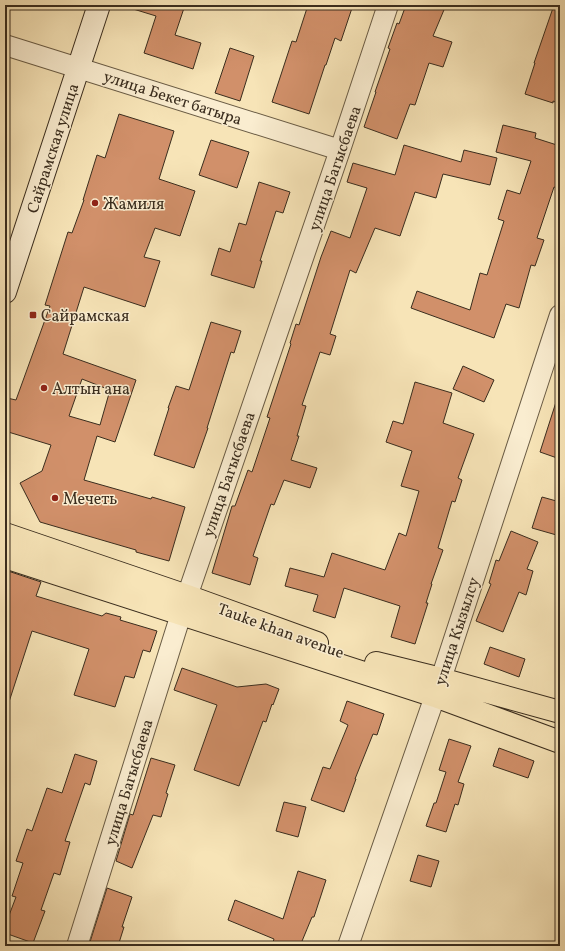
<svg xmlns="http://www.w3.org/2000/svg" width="565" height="951" viewBox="0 0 565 951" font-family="Vollkorn,serif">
	<rect width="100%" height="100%" fill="#f7e4b7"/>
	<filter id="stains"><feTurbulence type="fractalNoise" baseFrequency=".005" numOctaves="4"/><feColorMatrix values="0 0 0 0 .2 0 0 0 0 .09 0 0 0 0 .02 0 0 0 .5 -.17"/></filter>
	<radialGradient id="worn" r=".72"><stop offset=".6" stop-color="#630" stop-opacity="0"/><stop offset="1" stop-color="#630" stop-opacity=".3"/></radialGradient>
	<path fill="#d1906a" stroke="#3a2d1e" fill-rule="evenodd" d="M131 5H185L175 35 201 43 193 69 144 53 156 16 130 8Z
		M308 5H341L352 8 341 41 335 38 326 65H325L309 114 272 102 292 41 296 42Z
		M406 5H446L433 36 452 42 443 67 429 63 415 105 410 104 397 139 364 127 376 92H375L390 49 388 48 397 23 399 24Z
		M554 5H560V104L553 101V103L525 94 535 63H534Z
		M230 48 254 56 240 101 215 93Z
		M119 114 174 131 159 179 195 191 180 236 155 228 144 257 160 261 145 307 84 287 63 354 136 380 115 442 97 436 84 480 151 499 152 497 185 507 169 561 136 552V550L40 522 20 483 42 471 51 445 5 431V405L7 398 16 400 50 306 45 305 68 232 72 233 84 200H83L97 155 105 158ZM82 379 110 390 100 425 69 416Z
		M503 125 536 133 535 138 560 146V189L554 187 537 238 544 240 535 266 531 265 519 308 506 304 494 338 411 308 417 291 470 310 480 273 487 275 504 221 498 219 507 190 520 194 531 161 496 152Z
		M211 140 249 152 237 188 199 175Z
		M404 145 461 162 464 150 497 158 490 185 443 174 436 198 415 192 400 236 375 228 356 273 350 270 330 334 336 336 330 355 320 352 302 405 306 406 297 436H299L291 460 317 468 310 488 284 480 274 505 271 504 253 556 258 558 250 585 212 573 232 506H235L248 470 252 472 270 418 267 417 291 344 290 343 296 324 299 325 321 257 331 231 350 238 367 188 347 182 353 163 395 175Z
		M259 182 290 192 283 213 276 211 260 261H262L254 288 211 275 219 248 230 252 239 223 246 225Z
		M211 322 241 331 234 353 231 352 207 428H208L194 468 154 455 169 408H168L176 386 189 390Z
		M463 366 494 380 484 402 453 389Z
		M415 382 452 393 443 423 474 434 458 478 462 480 455 502 452 501 438 548 443 550 431 584H432L426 603H428L415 644 391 637 400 606 344 588 335 618 313 611 318 595 285 586 290 568 324 577 332 553 385 570 399 533 406 536 419 491 401 486 412 451 386 442 393 421 403 424Z
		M557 399 560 400V459L540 452Z
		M542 497 560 502V536L532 528Z
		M511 531 538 542 527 569 533 571 526 595 519 592 503 632 476 621 491 584 489 583 496 560 499 561Z
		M5 570 41 582 36 596 102 616 106 613 121 617 120 620 157 631 150 652 143 650 134 678 125 676 115 707 74 695 89 649 32 631 8 705 5 704Z
		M490 647 525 659 519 677 484 664Z
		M182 668 237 687 266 684 279 689 273 705 272 704 266 722 263 721 239 786 194 770 217 705 174 690Z
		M347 701 384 714 377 735 373 734 355 779H356L344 812 311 800 323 767 330 769 348 725 340 721Z
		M449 739 471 746 458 782 464 784 458 805 455 804 446 832 426 826 434 803H436L446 772 439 770Z
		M499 748 534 761 528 778 493 766Z
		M75 754 97 761 90 785 85 783 65 841 70 842 60 875 54 873 41 910 45 911 33 943 5 933V926L16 897 12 896 23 863 16 861 27 829 32 831 47 788 62 793Z
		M151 758 175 765 166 793 168 794 161 817 153 815 132 868 116 861 130 814 133 815Z
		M284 802 306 807 298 837 276 831Z
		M418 855 439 861 431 887 410 881Z
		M298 871 326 880 314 917H312L300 946H284L273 942 274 939 228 920 235 900 283 919Z
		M107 888 132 897 122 927H124L118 946H102L90 942Z"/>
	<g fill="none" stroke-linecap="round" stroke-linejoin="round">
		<defs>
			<path id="minor" d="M5 45 340 150
				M77 946 181 614 340 150 388 5
				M348 946 441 679 560 315"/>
			<path id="secondary" d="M5 292 99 5"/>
			<path id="primary" d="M5 534 187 596 317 643
				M5 557 435 696 560 742
				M376 663 441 679 560 712"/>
		</defs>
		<use href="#minor" stroke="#695b44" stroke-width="22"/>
		<use href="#secondary" stroke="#3a2d1e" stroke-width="24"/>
		<use href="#primary" stroke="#3a2d1e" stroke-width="24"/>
		<use href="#minor" stroke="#faedd0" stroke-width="20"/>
		<use href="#secondary" stroke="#faedd0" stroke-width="22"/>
		<use href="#primary" stroke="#f7e4b7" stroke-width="22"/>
	</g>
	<g fill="#8f2418" stroke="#faedd0" stroke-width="1.5">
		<circle cx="95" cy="203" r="4"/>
		<rect x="29" y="311" width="8" height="8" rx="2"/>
		<circle cx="44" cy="388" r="4"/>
		<circle cx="55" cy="498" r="4"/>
	</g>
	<g text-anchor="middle" stroke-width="3" stroke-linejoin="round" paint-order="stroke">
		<g font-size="16" fill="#3a2d1e" stroke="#faedd0">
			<text transform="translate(173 97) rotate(18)" y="6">улица Бекет батыра</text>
			<text transform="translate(52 148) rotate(-72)" y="6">Сайрамская улица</text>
			<text transform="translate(334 168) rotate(-71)" y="6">улица Багысбаева</text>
			<text transform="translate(228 474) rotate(-71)" y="6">улица Багысбаева</text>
			<text transform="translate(281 630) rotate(20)" y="6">Tauke khan avenue</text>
			<text transform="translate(456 631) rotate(-72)" y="6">улица Кызылсу</text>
			<text transform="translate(128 782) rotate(-73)" y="6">улица Багысбаева</text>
		</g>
		<g font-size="16" fill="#3a2d1e" stroke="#faedd0" text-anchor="start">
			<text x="103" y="209">Жамиля</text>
			<text x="41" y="321">Сайрамская</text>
			<text x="52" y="394">Алтын ана</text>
			<text x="63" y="504">Мечеть</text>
		</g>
	</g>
	<rect width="565" height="951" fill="none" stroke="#f7e4b7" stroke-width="20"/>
	<rect x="6" y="6" width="553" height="939" fill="none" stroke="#3a2d1e" stroke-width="2"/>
	<rect x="10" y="10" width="545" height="931" fill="none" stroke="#3a2d1e"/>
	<rect width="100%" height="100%" filter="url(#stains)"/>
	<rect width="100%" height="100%" fill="url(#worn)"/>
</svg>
